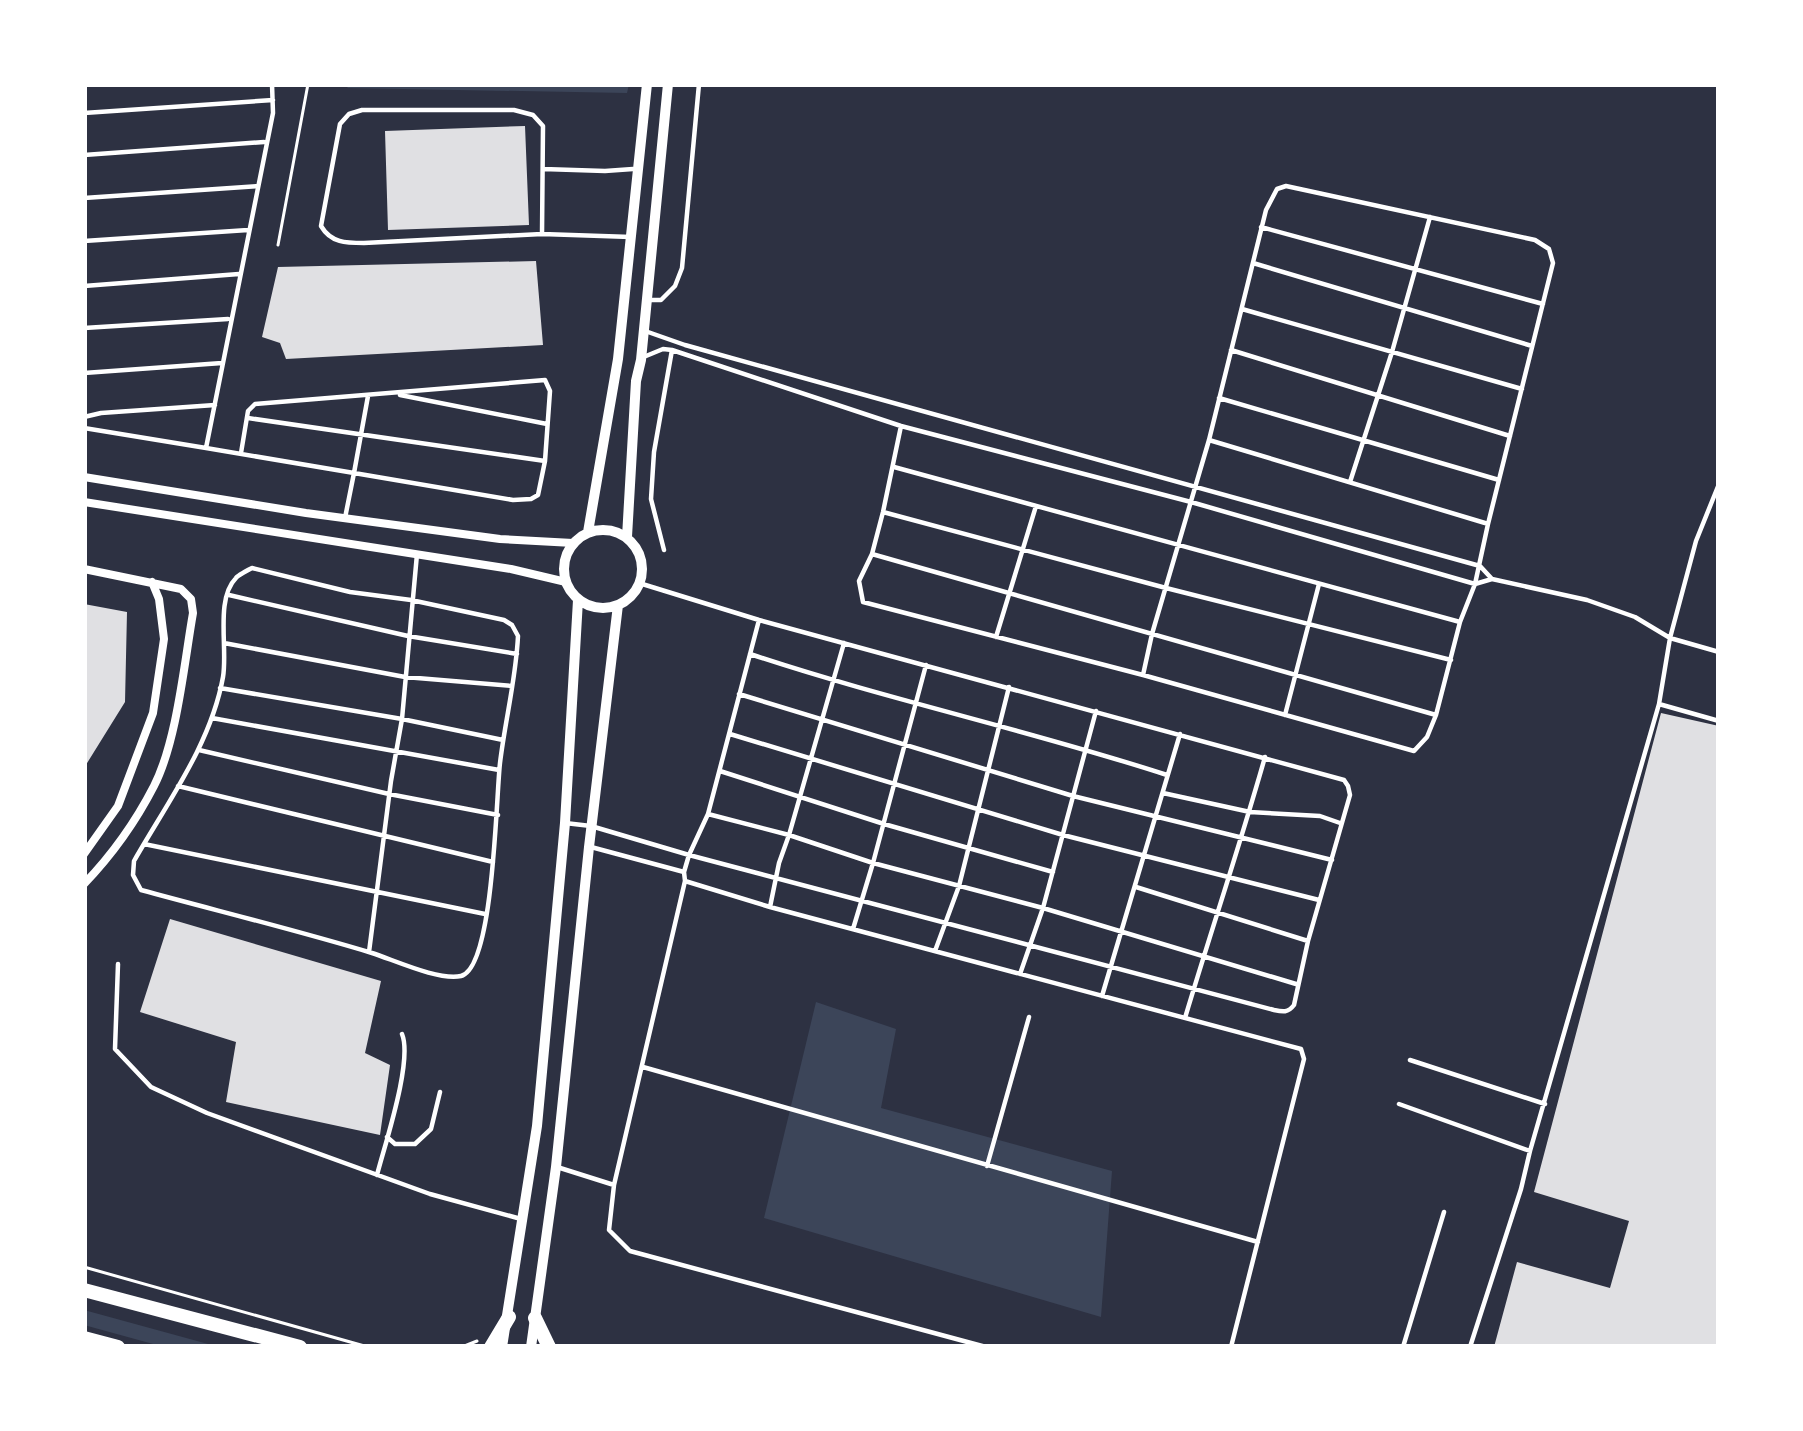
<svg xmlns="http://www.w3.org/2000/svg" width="1803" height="1431" viewBox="0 0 1803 1431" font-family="'Nunito Sans',sans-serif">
	<rect width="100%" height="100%" fill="#2d3142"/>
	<path fill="#3c4559" d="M344 84H629L627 93 348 88Z
		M816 1002 896 1029 881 1108 1112 1171 1101 1317 764 1218Z
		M84 1310 219 1347H164L84 1325Z"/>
	<path fill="#e0e0e3" d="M525 126 529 225 388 230 385 131Z
		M536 261 543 345 286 359 280 343 262 337 278 267Z
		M84 604 127 612 125 702 84 768Z
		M1661 713 1719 726V1300L1717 1309 1719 1310V1347H1494L1517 1262 1610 1288 1629 1221 1534 1192Z
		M170 919 381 981 365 1053 390 1065 380 1135 226 1102 236 1042 140 1012Z"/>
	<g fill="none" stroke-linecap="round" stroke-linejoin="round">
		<path stroke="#fff" stroke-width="3" d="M278 245 308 84
			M84 1267 368 1347
			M462 1347 477 1341"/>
		<path stroke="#fff" stroke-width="4.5" d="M362 110H514L533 115 543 126 542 234 364 243C346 243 331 243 321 226L340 124 349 114Z
			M84 113 273 100
			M84 155 264 142
			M543 169 605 171 633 169
			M84 198 258 186
			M1261 227 1543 304
			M542 234 631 237
			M84 241 248 230
			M1253 263 1532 346
			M84 286 239 274
			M651 300H661L675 286 682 268 699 84
			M1242 309 1522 389
			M84 328 228 319
			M648 332 685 345 1480 566 1492 579
			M1231 350 1510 436
			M646 356 663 349 672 350 901 426 1191 502 1475 584 1492 579 1587 600 1635 617 1670 638 1659 704 1530 1151 1521 1189 1470 1347
			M84 373 222 363
			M400 395 547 424
			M1219 398 1499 480
			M84 417 101 413 215 405
			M248 418 545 461
			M901 426 883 512 872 554 859 581 863 602 1143 675 1414 751 1427 737 1436 715 1460 622 1475 584 1488 524 1553 263 1549 249 1535 240 1286 186 1277 189 1266 210 1209 440 1152 634 1143 675
			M84 428 206 448 273 113 272 84
			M1209 440 1485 523
			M206 448 354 473 345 518
			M241 453 248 411 255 404 545 380 550 391 545 461 538 495 531 499 513 500 354 473 368 396
			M894 467 1460 622
			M1350 482 1392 352 1430 217
			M1719 484 1696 541 1670 638 1719 652
			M883 512 1166 588 1451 660
			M664 550 651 499 654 452 672 350
			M872 554 1436 715
			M252 568 350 592 411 600 504 620 512 625 518 636C516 679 505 721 500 763 496 796 494 968 461 976 439 981 394 960 372 953 296 930 218 911 141 890L133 875 134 861C167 803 211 744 223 677 228 649 215 599 236 578 237 576 250 569 252 568Z
			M229 595 408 636 517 654
			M996 637 1036 506
			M224 643 405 677 512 686
			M750 654C888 700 1029 730 1167 775
			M220 688 402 719 503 740
			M739 694 1073 796 1332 860
			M1659 704 1719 721
			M1285 715 1319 584
			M212 718 499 770
			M730 734 1063 835 1319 900
			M199 750 389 794 498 815
			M720 771 884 824 1053 872
			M178 786 493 862
			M1163 793 1250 812 1320 816 1340 823
			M708 814 789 835 873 863 1043 908 1296 984
			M565 823 591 826 689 855 1274 1010C1283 1012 1288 1013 1294 1005L1308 941 1350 795 1348 786 1344 780 759 620 639 583
			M144 844 485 914
			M591 847 684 872 685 881 770 907 1301 1049 1304 1059 1231 1347
			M684 872 689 855 708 814 759 620
			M1136 887 1308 941
			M770 907 779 863 789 835 844 643
			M853 929 873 863 926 665
			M935 951 959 886 1009 687
			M369 952 391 781 402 719 417 554
			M118 964 115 1049 151 1087 207 1113 430 1194 521 1219
			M1020 974 1043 908 1096 711
			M1102 996 1180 734
			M1185 1018C1211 931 1240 845 1265 757
			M1410 1060 1545 1104
			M643 1067 1258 1242
			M1399 1104 1530 1151
			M387 1137 395 1144H415L431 1129 440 1092
			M987 1166 1029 1017
			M557 1167 614 1185 685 881
			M377 1175C385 1144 413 1061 402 1034
			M614 1185 609 1230 630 1251 986 1347
			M1403 1347 1444 1212"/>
		<path stroke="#fff" stroke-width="8" d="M84 477 306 513 500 539 573 543
			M84 502 511 569 566 582
			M84 569 181 589 191 599 193 613C184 664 177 741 154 786 136 821 111 856 84 884
			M84 854 118 806 153 713 164 639 159 599 152 582"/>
		<path stroke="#fff" stroke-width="10" d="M564 569a39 39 0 1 1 78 0a39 39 0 1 1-78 0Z
			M588 532 618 359 647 84
			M627 537 636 381 641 360 668 84
			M502 1347 537 1126 565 823 578 600
			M531 1347 556 1167 589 847 618 605"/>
		<path stroke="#fff" stroke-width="14" d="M84 1290 300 1347
			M535 1318 549 1347
			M84 1338 118 1347
			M491 1347 509 1317"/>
	</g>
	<rect width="1803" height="1431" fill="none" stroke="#ffffff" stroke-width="174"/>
</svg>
